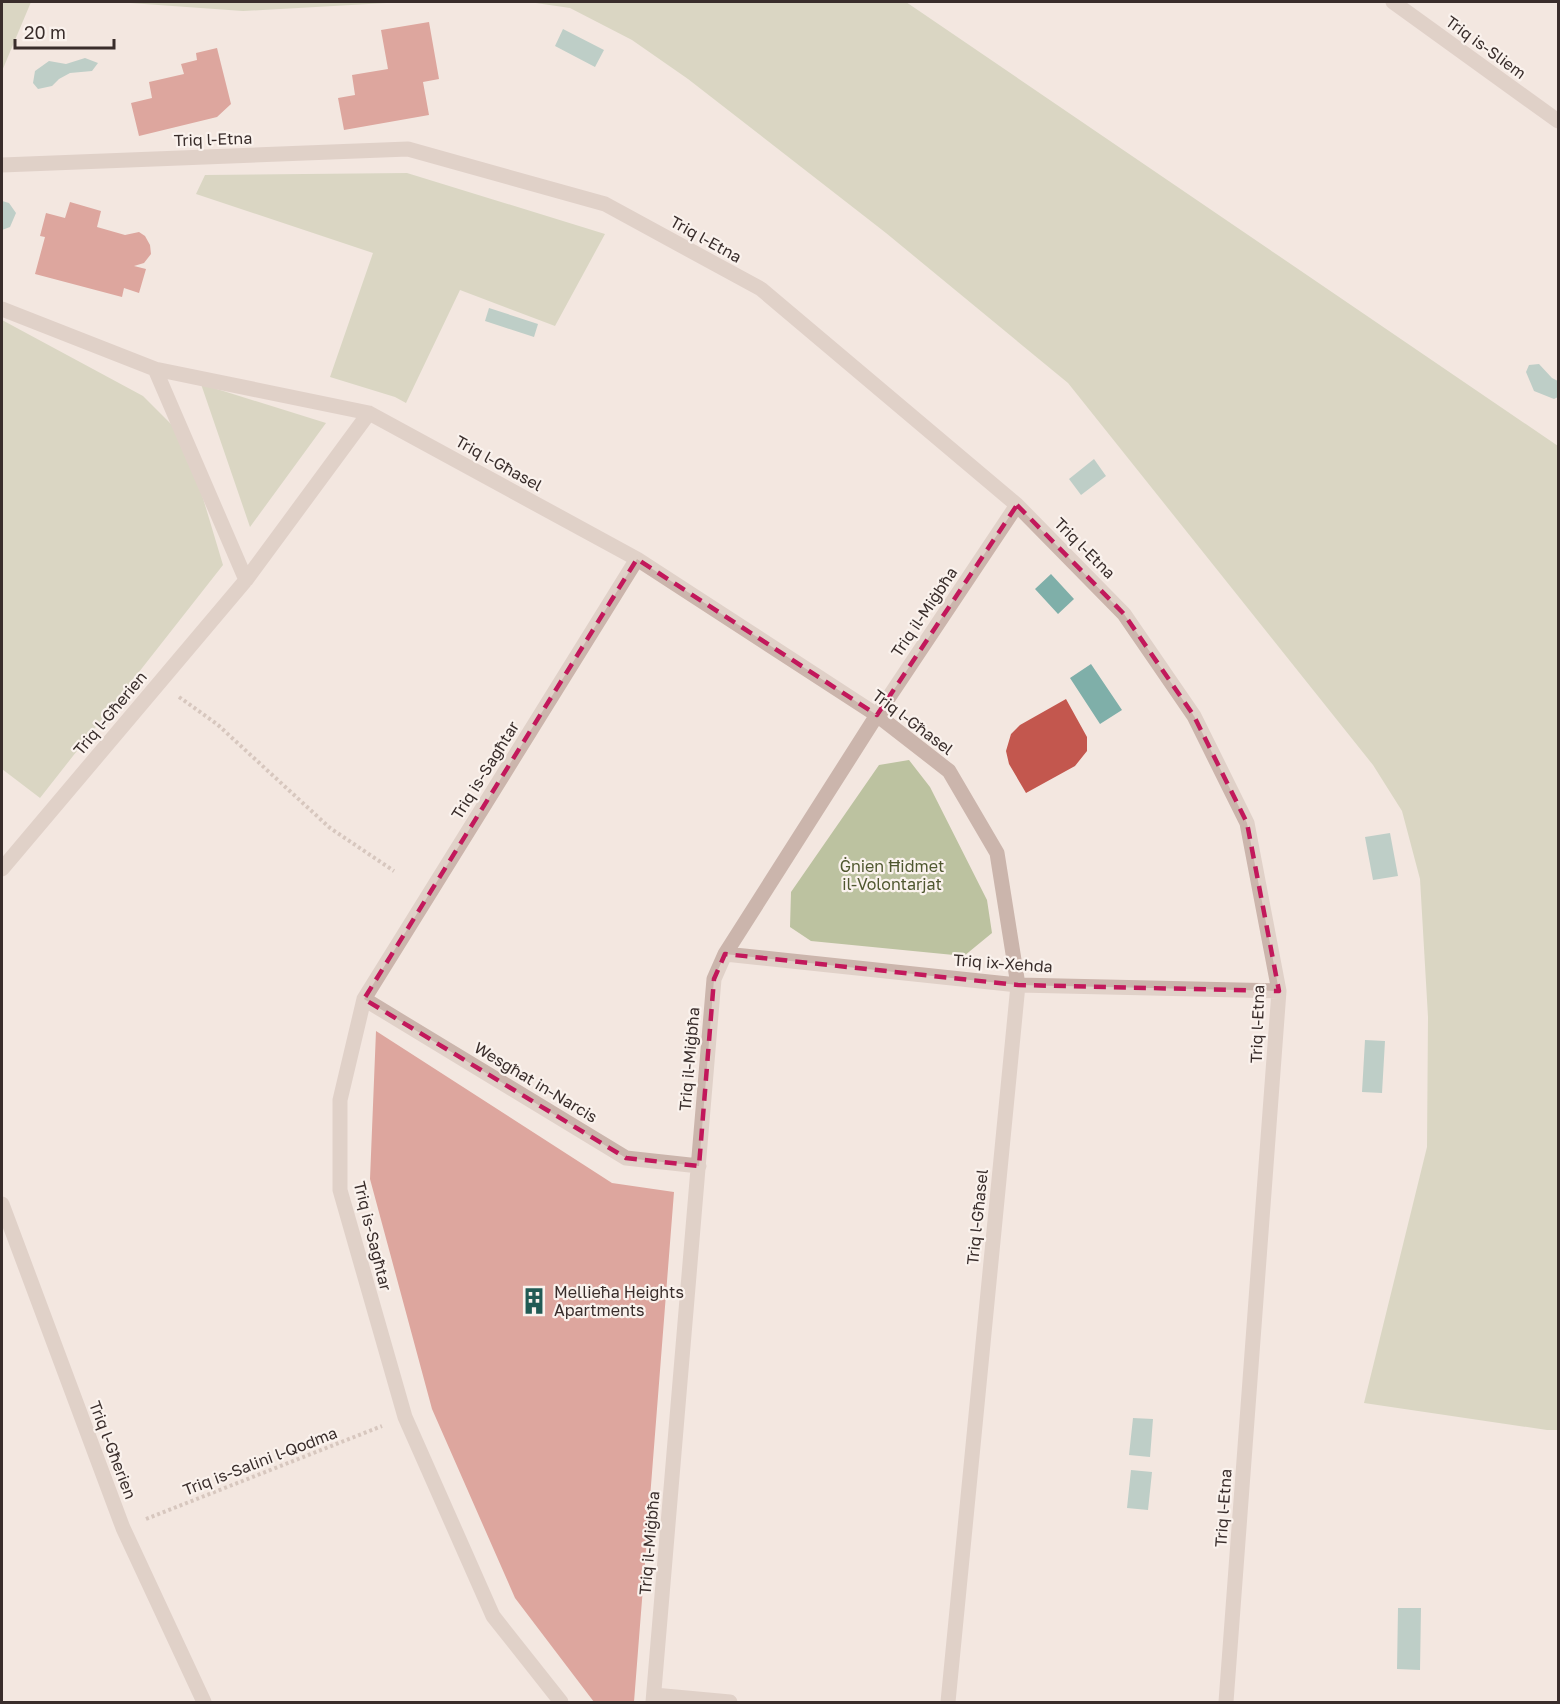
<svg xmlns="http://www.w3.org/2000/svg" width="1560" height="1704" viewBox="0 0 1560 1704" font-family="'Golos Text',sans-serif">
	<rect width="100%" height="100%" fill="#f3e7e0"/>
	<path fill="#bcc2a0" d="M2 2H31L2 71Z
		M116 2H404L243 11Z
		M529 2H906L1558 446V1430H1547L1364 1403 1427 1147 1428 1017 1420 879 1402 811 1373 765 1068 383 886 233 688 79 632 40 570 8Z
		M407 173 605 234 555 326 460 290 406 403 395 397 330 377 373 253 196 194 205 175Z
		M2 320 143 396 185 438 223 565 40 798 2 769Z
		M201 384 326 423 250 527Z
		M909 760 930 787 987 900 992 933 964 956 811 941 790 927 791 892 879 765Z"/>
	<path fill="#7fafa9" d="M563 29 604 50 595 67 555 46Z
		M85 58 98 63 92 71 70 73 59 79 52 86 38 89 33 83 35 71 49 61 66 64Z
		M2 201 9 203 16 213 10 227 2 230Z
		M489 308 538 324 534 337 485 321Z
		M1539 364 1552 378 1558 381V397L1554 399 1534 391 1526 372 1529 365Z
		M1094 459 1106 476 1081 495 1069 479Z
		M1051 574 1074 599 1058 614 1035 589Z
		M1091 664 1122 710 1100 724 1070 678Z
		M1390 833 1398 876 1373 880 1365 837Z
		M1365 1040 1385 1041 1382 1093 1362 1092Z
		M1133 1418 1153 1419 1150 1457 1129 1455Z
		M1131 1470 1152 1472 1148 1510 1127 1508Z
		M1398 1608H1421L1420 1670 1397 1669Z"/>
	<path fill="#c3574e" d="M429 22 439 79 423 82 429 115 344 130 338 98 355 95 352 75 388 69 381 30Z
		M217 48 231 104 217 117 139 136 131 103 152 98 149 82 184 74 181 64 197 60 196 53Z
		M70 202 101 211 97 227 125 235 139 232 145 236 150 245 151 254 144 263 134 266 146 269 139 293 124 288 122 297 35 274 45 237 40 236 46 213 65 218Z
		M1066 699 1087 737V751L1075 766 1026 793 1009 764 1006 751 1011 734 1020 725Z
		M376 1031 612 1183 674 1192 634 1702H594L515 1598 432 1409 370 1179Z"/>
	<g fill="none" stroke-linecap="round" stroke-linejoin="round">
		<path stroke="#b79f96" stroke-width="4" stroke-dasharray="3 3" stroke-linecap="butt" d="M179 697 218 725 330 828 394 871
			M146 1519 382 1426"/>
		<path stroke="#cbb5ac" stroke-width="15" d="M1393 2 1558 121
			M2 165 408 149 605 204 761 289 1017 505 1124 614 1194 716 1247 823 1279 991 1226 1702
			M2 309 155 369 369 413 637 559 877 715 949 771 997 853 1018 985 948 1702
			M155 369 246 580
			M2 869 246 580 369 413
			M725 954 1018 985 1279 991
			M364 999 626 1158 699 1166
			M2 1204 123 1528 204 1702
			M654 1695 730 1702
			M561 1702 493 1616 405 1417 340 1190V1100L364 999 637 559
			M653 1702 714 979 725 954 877 715 1017 505"/>
	</g>
	<path d="M0 0H1560V1704H0ZM1017 505 1124 614 1194 716 1247 823 1279 991 1018 985 725 954 714 979 699 1166 626 1158 364 999 637 559 877 715Z" fill="#f3e7e0" fill-opacity=".55" fill-rule="evenodd"/>
	<path fill="none" stroke="#c2185b" stroke-width="4.5" stroke-dasharray="12 8" stroke-linejoin="round" d="M1017 505 1124 614 1194 716 1247 823 1279 991 1018 985 725 954 714 979 699 1166 626 1158 364 999 637 559 877 715Z"/>
	<defs>
		<symbol id="building-bare" viewBox="-9 -9 18 18"><path d="M-4-6H4V6H1V3H-1V6H-4ZM-2.5-4.3h1.7v1.8h-1.7ZM.8-4.3h1.7v1.8H.8ZM-2.5-1h1.7V.8h-1.7ZM.8-1h1.7V.8H.8Z" fill="#215a54" stroke="#faf2ed" stroke-width="2.5" paint-order="stroke"/></symbol>
	</defs>
	<g fill-rule="evenodd">
		<use href="#building-bare" x="515" y="1282" width="38" height="38"/>
	</g>
	<g text-anchor="middle" stroke-width="4.5" stroke-linejoin="round" paint-order="stroke">
		<g font-size="16" fill="#392d2b" stroke="#faf2ed">
			<text transform="translate(1486 47) rotate(36)" y="6">Triq is-Sliem</text>
			<text transform="translate(213 139) rotate(-2)" y="6">Triq l-Etna</text>
			<text transform="translate(706 239) rotate(29)" y="6">Triq l-Etna</text>
			<text transform="translate(499 463) rotate(29)" y="6">Triq l-Għasel</text>
			<text transform="translate(1085 548) rotate(45)" y="6">Triq l-Etna</text>
			<text transform="translate(924 612) rotate(-56)" y="6">Triq il-Miġbħa</text>
			<text transform="translate(110 713) rotate(-50)" y="6">Triq l-Għerien</text>
			<text transform="translate(913 722) rotate(37)" y="6">Triq l-Għasel</text>
			<text transform="translate(485 770) rotate(-58)" y="6">Triq is-Sagħtar</text>
			<text transform="translate(1003 963) rotate(4)" y="6">Triq ix-Xehda</text>
			<text transform="translate(1257 1024) rotate(-88)" y="6">Triq l-Etna</text>
			<text transform="translate(689 1059) rotate(-85)" y="6">Triq il-Miġbħa</text>
			<text transform="translate(536 1082) rotate(31)" y="6">Wesgħat in-Narcis</text>
			<text transform="translate(977 1217) rotate(-84)" y="6">Triq l-Għasel</text>
			<text transform="translate(373 1236) rotate(76)" y="6">Triq is-Sagħtar</text>
			<text transform="translate(113 1450) rotate(69)" y="6">Triq l-Għerien</text>
			<text transform="translate(260 1461) rotate(-21)" y="6">Triq is-Salini l-Qodma</text>
			<text transform="translate(1223 1508) rotate(-86)" y="6">Triq l-Etna</text>
			<text transform="translate(649 1543) rotate(-85)" y="6">Triq il-Miġbħa</text>
		</g>
		<g font-size="16" fill="#4f572f" stroke="#faf2ed">
			<text x="892" y="872">Ġnien Ħidmet<tspan x="892" dy="18">il-Volontarjat</tspan></text>
		</g>
		<g font-size="16" fill="#392d2b" stroke="#faf2ed" text-anchor="start">
			<text x="554" y="1298">Mellieħa Heights<tspan x="554" dy="18">Apartments</tspan></text>
		</g>
	</g>
	<rect width="1560" height="1704" fill="none" stroke="#392d2b" stroke-width="6"/>
	<path d="M15 39v9h99v-9" fill="none" stroke="#392d2b" stroke-width="3"/>
	<text x="24" y="39" font-size="18" fill="#392d2b" stroke="#faf2ed" stroke-width="4.5" paint-order="stroke">20 m</text>
</svg>
